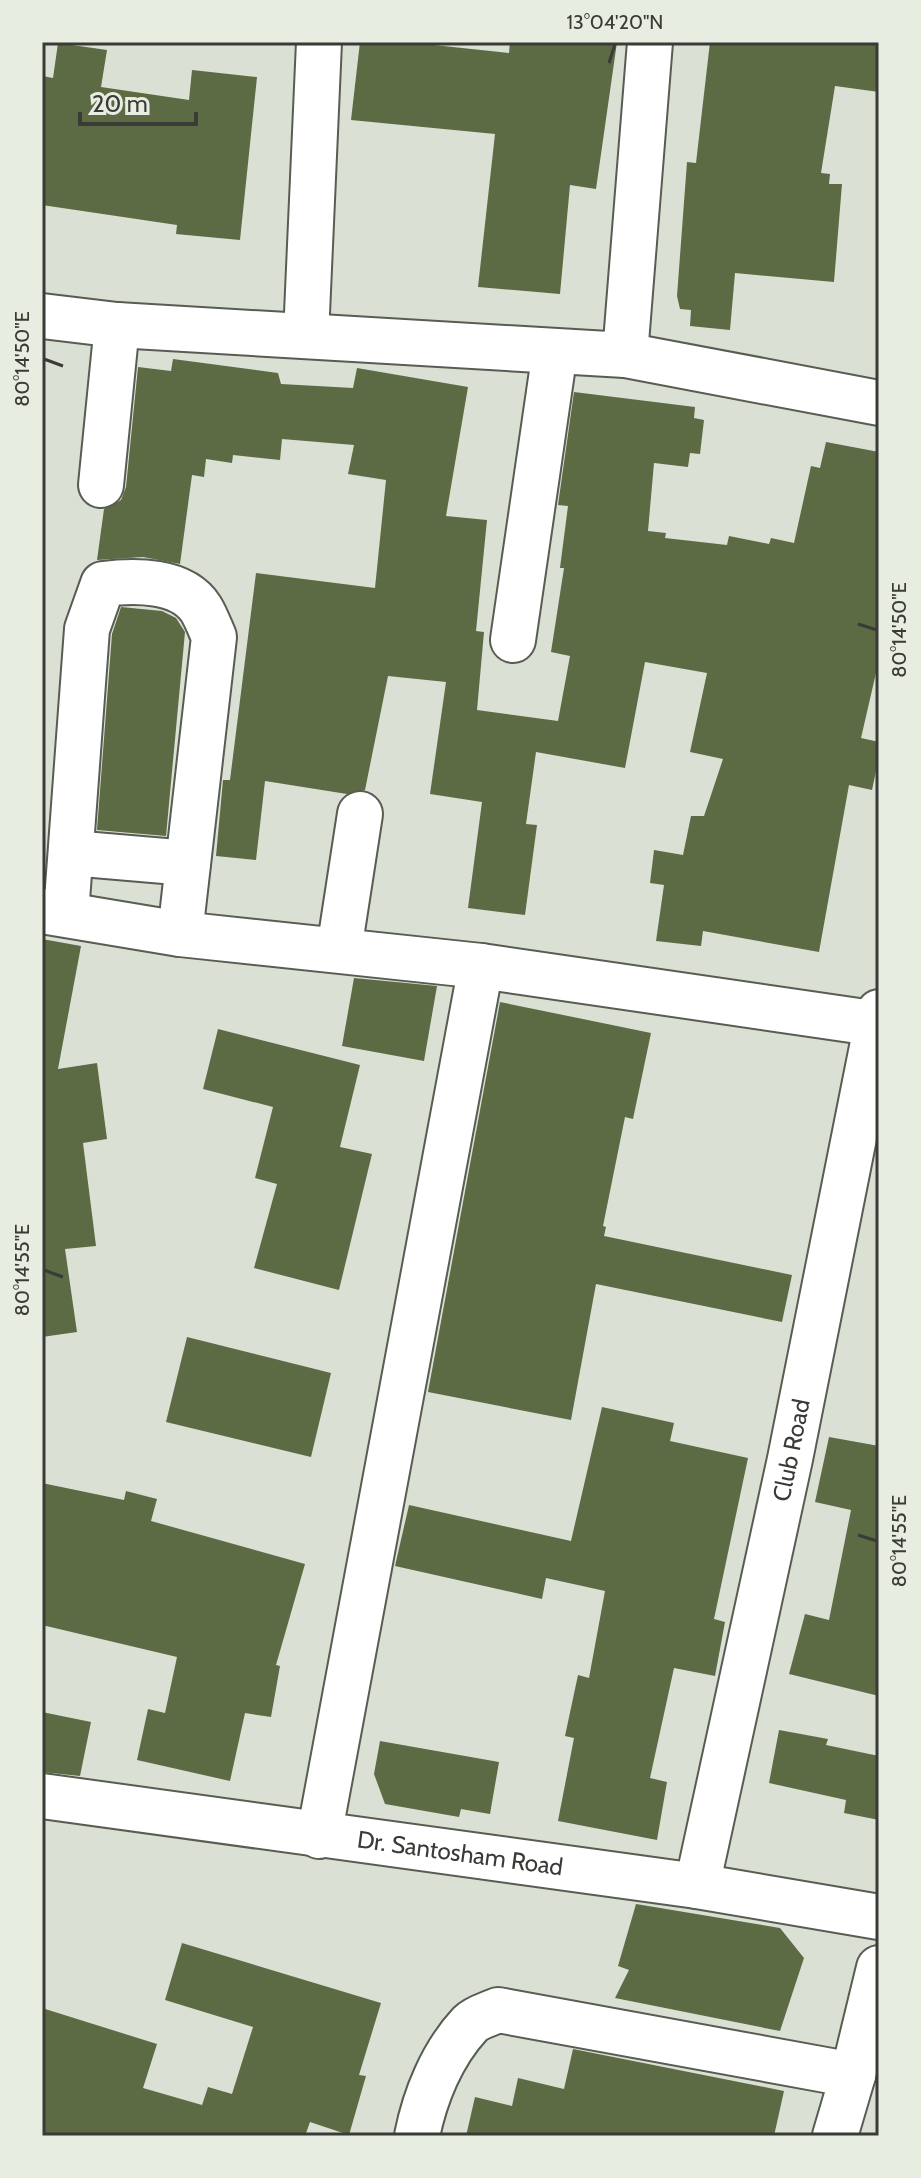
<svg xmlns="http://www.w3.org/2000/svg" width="921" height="2178" viewBox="0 0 921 2178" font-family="Cabin,sans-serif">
	<rect width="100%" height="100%" fill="#dbe0d5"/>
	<path fill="#5c6b44" d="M360 42H406L509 53 510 42H617L596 189 570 185 560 294 478 287 495 134 351 120Z
		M710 42H879V92L835 86 821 173 830 174 829 184H842L834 282 735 273 730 330 690 326 691 310 680 309 677 296 687 162 696 163Z
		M58 43 107 50 101 87 189 100 192 70 257 77 240 240 176 234 177 225 42 205V76L53 78Z
		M173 359 278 373 281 384 353 388 357 368 468 387 446 516 487 520 476 631 484 632 477 710 558 721 570 656 551 652 564 568H560L568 506 558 505 574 392 695 407 694 418 704 420 700 454 690 453 688 467 654 463 648 531 666 533 665 538 727 545 729 536 769 544 771 538 794 543 811 466 820 468 826 442 879 452V660L861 738 879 742V757L872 790 849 785 819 952 703 931 701 946 656 941 664 885 650 883 654 850 683 855 691 816H704L723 759 690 752 707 673 645 662 625 768 536 752 526 824 537 825 525 915 468 908 482 802 430 794 446 682 388 676 365 790 347 794 265 781 256 860 216 856 223 780H230L256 573 375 588 386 480 348 474 354 445 282 439 280 460 233 455 232 463 206 459 204 477 192 475 180 564 143 557 97 560 104 509 121 500 126 487 138 367 171 371Z
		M121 607 162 611 176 618 185 632 166 836 97 830 112 634Z
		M42 939 81 946 58 1069 97 1063 107 1139 83 1143 96 1246 65 1249 77 1332 42 1337Z
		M354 978 437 986 424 1061 342 1046Z
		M500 1002 651 1033 633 1119 625 1117 603 1226 606 1227 604 1236 792 1275 782 1322 596 1284 571 1420 428 1392Z
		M218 1029 360 1065 340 1147 372 1154 339 1290 254 1268 277 1184 255 1178 273 1107 203 1089Z
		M187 1337 331 1373 311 1457 166 1422Z
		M602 1407 674 1423 670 1441 748 1458 714 1619 725 1622 715 1676 674 1668 650 1778 667 1782 657 1840 558 1821 574 1738 565 1736 578 1675 589 1678 605 1591 546 1578 542 1599 395 1566 409 1505 571 1541Z
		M829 1437 879 1446V1696L789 1674 805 1614 829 1620 851 1510 815 1502Z
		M42 1483 124 1500 126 1491 157 1499 151 1521 305 1564 276 1665 280 1666 271 1717 245 1713 230 1781 137 1760 148 1709 165 1713 177 1657 42 1625Z
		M42 1712 91 1722 80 1776 42 1772Z
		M779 1730 828 1739 826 1745 879 1756V1820L844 1813 846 1800 769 1783Z
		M380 1741 499 1762 490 1814 461 1809 459 1817 385 1804 374 1774Z
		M636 1904 780 1928 804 1958 780 2031 615 1998 629 1970 618 1966Z
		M182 1943 381 2003 359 2075 366 2076 349 2135 310 2122 305 2136H42V2008L157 2044 143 2088 202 2105 208 2087 232 2094 253 2027 165 2000Z
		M573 2049 784 2091 774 2136H466L475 2097 512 2106 518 2078 564 2089Z"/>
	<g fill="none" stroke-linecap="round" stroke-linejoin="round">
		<defs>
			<g id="minor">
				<path d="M42 316 117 325 625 355 879 403"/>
				<path d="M306 336 319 42"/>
				<path d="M625 355 650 42"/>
				<path d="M101 485 117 325"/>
				<path d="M513 640 555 351"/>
				<path d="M71 853 188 863"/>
				<path d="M42 911 180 934 481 966 879 1024"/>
				<path d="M66 914 87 629 103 584C134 580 182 579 201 609 206 617 210 628 214 637L180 934"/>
				<path d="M339 950 360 814"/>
				<path id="s1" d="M42 1796 697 1886 879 1917"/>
				<path d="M319 1836 481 966"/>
				<path id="s2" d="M697 1886 790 1459 879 1012"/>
				<path d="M853 2075 879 1968"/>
				<path d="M417 2136C425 2096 442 2054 470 2024 477 2017 490 2014 498 2010L853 2075 835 2136"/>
			</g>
		</defs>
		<use href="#minor" stroke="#585c52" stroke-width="48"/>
		<use href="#minor" stroke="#fff" stroke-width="44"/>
	</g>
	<path fill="none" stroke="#393b36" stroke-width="3" d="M609 63 615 44M44 359 63 366M858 624 877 630M44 1270 63 1277M858 1535 877 1541"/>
	<g text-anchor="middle" stroke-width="8" stroke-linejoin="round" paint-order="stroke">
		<g font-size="24" fill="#393b36" stroke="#e8ede2">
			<text dy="8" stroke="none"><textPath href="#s2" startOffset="446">Club Road</textPath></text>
			<text dy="8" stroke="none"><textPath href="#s1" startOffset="422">Dr. Santosham Road</textPath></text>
		</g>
	</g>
	<rect width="921" height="2178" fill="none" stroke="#e8ede2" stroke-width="88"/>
	<path d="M80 112v12h116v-12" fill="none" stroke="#393b36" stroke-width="4"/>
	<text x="92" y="112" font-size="24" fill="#393b36" stroke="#e8ede2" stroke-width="6" paint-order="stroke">20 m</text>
	<rect x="44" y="44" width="833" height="2090" fill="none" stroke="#393b36" stroke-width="3"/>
	<g font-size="20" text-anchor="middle" fill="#393b36">
		<text x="615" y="29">13°04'20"N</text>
		<text transform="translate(22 359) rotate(-90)" y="7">80°14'50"E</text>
		<text transform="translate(899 630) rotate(-90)" y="7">80°14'50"E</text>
		<text transform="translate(22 1270) rotate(-90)" y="7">80°14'55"E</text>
		<text transform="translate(899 1541) rotate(-90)" y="7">80°14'55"E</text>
	</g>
</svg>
